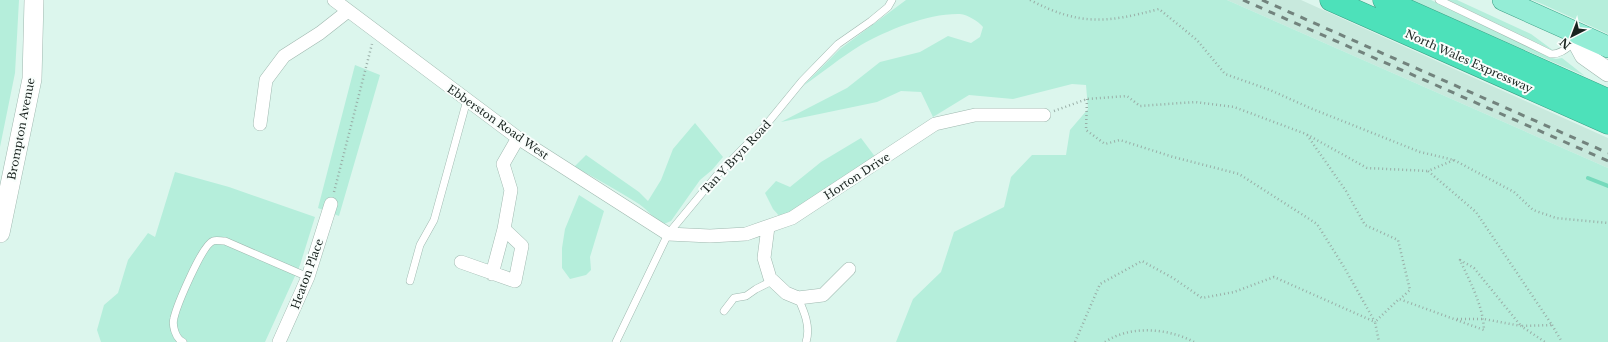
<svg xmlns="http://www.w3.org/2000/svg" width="1608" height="342" viewBox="0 0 1608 342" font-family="'Libre Baskerville',serif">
	<rect width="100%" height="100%" fill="#dcf6ed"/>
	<path fill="#c8e9dd" d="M1227 0H1301L1608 138V168Z"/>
	<path fill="#b5eedb" d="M0 0H19L15 73 0 147Z
		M906 0H1227L1608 168V342H896L913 299 941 272 954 232 1004 207 1011 177 1032 155H1066L1070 130 1088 109 1086 85 1072 84 1013 99 969 95 933 117 921 92 901 91 877 102 781 122 847 88 880 62 920 52 948 36 971 43 980 37 983 27C978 21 968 15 960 14 929 13 887 30 861 45 841 57 822 73 803 86L840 49Z
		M1410 0H1431L1549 57 1556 59 1562 58 1585 76Z
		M1448 0H1457L1531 34 1554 51Z
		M1532 0H1608V34L1542 4Z
		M355 65 380 75 339 216 318 208Z
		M695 123 723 157 712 170 700 180 671 221 664 224C654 219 648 210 639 204 618 191 596 178 574 167L586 155 639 192 648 201 661 180 673 149Z
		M861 138 876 158 782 219 773 209 765 193 776 181 790 187 821 162Z
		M175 172 229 187 315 217 300 265 265 342H101L97 330 104 305 118 293 128 260 148 233 155 237Z
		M579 195 604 211 590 257 591 270 586 275 570 279 562 268V248L565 229Z"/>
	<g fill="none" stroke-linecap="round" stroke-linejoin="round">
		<path stroke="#76dabc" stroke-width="4" d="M1588 178 1608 186"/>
		<defs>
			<path id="lane" d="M1439 0 1551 54C1560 55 1568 47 1575 42
				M410 281 420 245 434 220 467 100
				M798 298C804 311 811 327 806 342
				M724 311 734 298 746 296 756 289 772 281
				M183 342C175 338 172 325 174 318 177 305 202 245 213 241 216 240 221 241 225 241L308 277
				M616 342 668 234 717 175 766 125 802 81 838 44 871 21 888 7 892 0"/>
			<path id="street" d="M334 0 518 138 668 234 710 236 746 234 792 218 935 124 975 115H1044
				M260 124 266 80 284 56 320 33 348 11
				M768 227 764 258 770 278 786 293 798 298 823 295 849 269
				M504 229 511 190 503 164 518 138
				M461 262 515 281 522 246 504 229 492 274
				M279 342 308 277 331 204"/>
			<path id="secondary" d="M1571 31 1584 55 1608 72
				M0 233 32 79 34 0"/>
			<path id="primary" d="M1503 0 1608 47"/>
			<path id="highway" d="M1331 0 1608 123
				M1384 0 1608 100"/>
		</defs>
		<use href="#lane" stroke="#9fb8af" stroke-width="8"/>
		<use href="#street" stroke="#9fb8af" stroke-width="14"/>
		<use href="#secondary" stroke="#9fb8af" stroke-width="20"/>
		<use href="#primary" stroke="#3b9f84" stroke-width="22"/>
		<use href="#highway" stroke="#3b9f84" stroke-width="23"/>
		<path stroke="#99aea7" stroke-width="2.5" stroke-dasharray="1 3" stroke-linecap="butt" d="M1030 0C1080 26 1106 23 1159 9L1197 40 1225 74 1270 90 1310 108 1420 152 1454 160 1428 171 1476 212 1552 325 1521 326 1474 268 1460 260C1470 282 1483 305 1484 330L1399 299 1375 322 1379 342
			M1087 99 1086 130 1105 144 1120 140 1173 157 1239 174 1317 224 1344 267 1375 322
			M1054 111 1087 99 1127 96 1140 106 1195 102 1234 107 1306 134 1367 168 1428 171
			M1307 135 1346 191 1365 225 1398 240 1410 290 1400 299
			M1454 160 1514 192 1533 210 1556 218 1608 223
			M334 192 372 44
			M1457 319H1484L1521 326 1545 342
			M1552 325 1562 342
			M1075 342 1100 284 1142 261 1173 278 1202 298 1234 292 1274 277 1375 322
			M1105 342C1130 325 1168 328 1194 342"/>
		<use href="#lane" stroke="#fff" stroke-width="7"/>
		<use href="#street" stroke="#fff" stroke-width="13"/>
		<use href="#secondary" stroke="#fff" stroke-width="19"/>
		<use href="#primary" stroke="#94edd6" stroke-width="21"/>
		<use href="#highway" stroke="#4de1ba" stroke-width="22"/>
		<path stroke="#72837d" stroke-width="3" stroke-dasharray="7 7" stroke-linecap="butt" d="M1243 0 1608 161
			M1262 0 1608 153"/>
	</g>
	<g text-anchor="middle" stroke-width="4" stroke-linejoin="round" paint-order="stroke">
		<g font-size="11" fill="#1a2420" stroke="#f9fefc">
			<text transform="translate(1469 61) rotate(24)" y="4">North Wales Expressway</text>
			<text transform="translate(498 122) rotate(35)" y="4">Ebberston Road West</text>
			<text transform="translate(21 129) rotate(-79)" y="4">Brompton Avenue</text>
			<text transform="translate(736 157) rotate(-47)" y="4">Tan Y Bryn Road</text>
			<text transform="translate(857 176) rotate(-33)" y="4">Horton Drive</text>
			<text transform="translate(307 274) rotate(-70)" y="4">Heaton Place</text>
		</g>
	</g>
	<g transform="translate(1572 36) rotate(222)" stroke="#f9fefc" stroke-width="3" paint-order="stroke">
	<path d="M0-3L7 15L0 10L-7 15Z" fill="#1a2420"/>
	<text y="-6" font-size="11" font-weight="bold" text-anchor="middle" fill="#1a2420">N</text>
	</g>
</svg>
